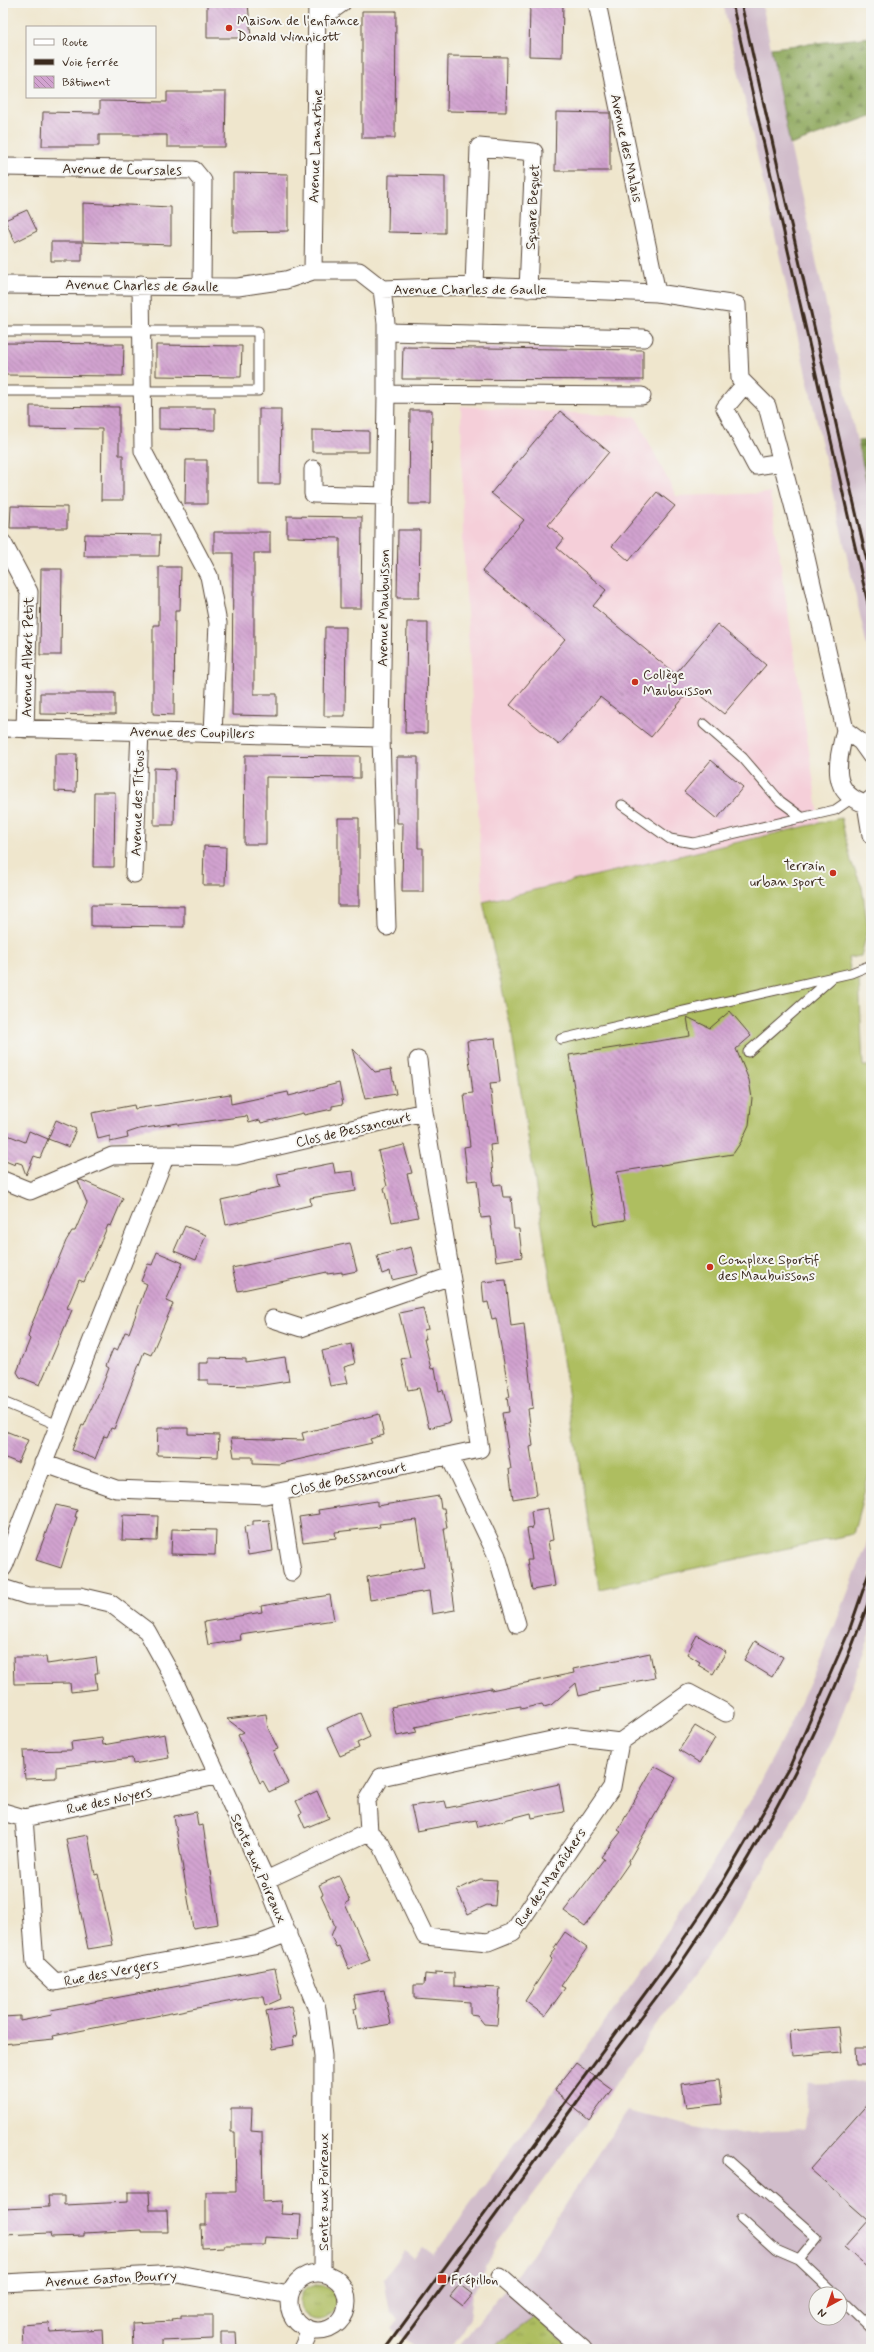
<svg xmlns="http://www.w3.org/2000/svg" width="874" height="2352" viewBox="0 0 874 2352" font-family="Mynerve,sans-serif">
	<defs>
		<pattern id="grass-tufts" width="24" height="20" patternUnits="userSpaceOnUse"><rect width="24" height="20" fill="#aebe61"/><path d="M3 7l-1-3M5 7V3M7 7l1-3M15 17l-1-3M17 17v-4M19 17l1-3" fill="none" stroke="#8f9b4f"/></pattern>
		<pattern id="forest-firs" width="22" height="20" patternUnits="userSpaceOnUse"><rect width="22" height="20" fill="#8aa557"/><path d="M5 1l3.5 6h-7zM16 11l3.5 6h-7z" fill="#728747"/></pattern>
		<pattern id="building-back-hatch" width="6" height="6" patternUnits="userSpaceOnUse"><rect width="6" height="6" fill="#d2a3d0"/><path d="M-1 5l2 2M0 0l6 6M5-1l2 2" fill="none" stroke="#ac85a8"/></pattern>
	</defs>
	<rect width="100%" height="100%" fill="#f6f6f2"/>
	<filter id="ink" filterUnits="userSpaceOnUse"><feTurbulence type="fractalNoise" baseFrequency=".025" numOctaves="2"/><feDisplacementMap in="SourceGraphic" scale="8" xChannelSelector="R" yChannelSelector="G"/><feConvolveMatrix kernelMatrix="1 2 1 2 8 2 1 2 1" color-interpolation-filters="sRGB"/></filter>
	<filter id="wash" filterUnits="userSpaceOnUse"><feTurbulence type="fractalNoise" baseFrequency=".012" numOctaves="4" result="noise"/><feDisplacementMap in="SourceGraphic" scale="16" xChannelSelector="R" yChannelSelector="G"/><feGaussianBlur stdDeviation="0.9" result="paint"/><feColorMatrix in="noise" values="0 0 0 0 0 0 0 0 0 0 0 0 0 0 0 0 0 1.4 0 .05"/><feComposite in="paint" operator="in"/></filter>
	<g filter="url(#wash)">
		<rect width="100%" height="100%" fill="#efe6cd"/>
		<path fill="#f5cfd9" d="M461 406 636 417 676 496 770 493 820 823 483 902 463 540Z"/>
		<path fill="#d1bdcb" fill-rule="evenodd" d="M723 3H762L790 145 871 504V664Z
			M871 1526V1632L835 1734 784 1836 720 1937 612 2089 498 2242 473 2294 470 2318 459 2338 448 2349H417L391 2329 398 2320 390 2313 384 2278 405 2251 413 2258 422 2247 433 2255 611 2014 701 1882 748 1805 795 1715 835 1625 865 1549Z
			M871 2081V2349H456L529 2259 627 2111 719 2133 804 2130 808 2084ZM816 2294H840V2318H816Z"/>
		<path fill="url(#grass-tufts)" stroke="#747440" d="M300 2302a18 18 0 1 1 36 0a18 18 0 1 1-36 0Z
			M535 2317 571 2349H490Z"/>
		<path fill="url(#forest-firs)" stroke="#62683a" d="M871 37V116L790 145 771 48Z
			M871 440V504L858 441Z"/>
		<path fill="#aebe61" stroke="#747440" d="M841 818 851 861 862 887 868 929 861 956 848 958 852 978 859 976 863 1066H871V1467L853 1534 599 1589 511 1029 483 902Z"/>
		<g id="blocks">
			<path fill="url(#building-back-hatch)" d="M207 3H248L251 38H207Z
				M530 3H563L562 57 529 56Z
				M362 11H396L395 138H362Z
				M448 56 507 57 506 112 447 111Z
				M167 92H226L225 147H167V135H99V146H42L43 112 100 113V101L167 102Z
				M556 112 610 113V171H555Z
				M233 173 288 174V231L233 232Z
				M389 175 445 176V233L388 232Z
				M83 203 171 207V245L83 242Z
				M27 210 37 231 15 242 5 220Z
				M51 242H82V261H51Z
				M3 343 124 344 123 376 3 375Z
				M156 345 242 346 241 377 156 376Z
				M403 347 643 350V380L402 379Z
				M30 406 119 407V455H123V500H101L102 429 30 428Z
				M159 408H215V430L159 429Z
				M259 409H281L280 484H259Z
				M410 410H432L431 504H409Z
				M560 411 609 452 548 525 564 539 557 548 606 590 593 606 675 674 717 624 766 665 724 714 692 688 651 737 600 697 559 745 510 705 565 639 482 571 524 520 491 493Z
				M312 430 369 431V452H312Z
				M186 460H207V504H185Z
				M657 492 675 506 629 561 612 546Z
				M11 506 67 507V528H10Z
				M287 516 362 517 361 608H340V538L287 537Z
				M398 530H420L419 598H397Z
				M214 532H270V553H254V694H277V716L232 715 233 553H214Z
				M85 534 160 535 159 556H84Z
				M159 567H181L180 611H175L174 715 153 714V625H159Z
				M41 569H62L61 655H40Z
				M407 622H428L427 733H405Z
				M325 627H346L345 716H324Z
				M40 693H115V715L40 714Z
				M55 754H77L76 792 55 791Z
				M245 755 360 756V778L266 777V844H244Z
				M397 757H418V848H423V892H402L403 823H397Z
				M711 760 743 787 717 819 684 792Z
				M154 768 175 769 174 825H154Z
				M94 792H115L114 867H93Z
				M338 818H359V906H338Z
				M204 846 226 847 225 885H203Z
				M91 905 184 906V927L91 926Z
				M730 1011 751 1036 736 1049 749 1080 752 1098 749 1125 741 1142 733 1154 617 1172 625 1220 595 1225 569 1055 690 1036 687 1017 710 1028Z
				M495 1038 500 1082 490 1083 497 1144 490 1145 494 1185 501 1184 503 1197H511L514 1229H519L522 1257 496 1261 490 1217 481 1218 477 1180 468 1181 464 1147 470 1146 464 1094 473 1093 467 1041Z
				M352 1048 375 1072 391 1069 396 1094 365 1099Z
				M339 1083 343 1104 332 1106V1109L304 1115 303 1113 261 1123 260 1120 249 1123 247 1116 178 1125V1123L139 1129 127 1133 128 1138 110 1142V1136L98 1139 92 1113 134 1105 135 1109 230 1094 231 1104 288 1092 289 1096Z
				M56 1120 76 1129 69 1147 48 1139Z
				M29 1131 48 1139 40 1158 34 1156 26 1175 22 1164 16 1162 15 1165 3 1160V1133L25 1142Z
				M404 1145 412 1173 407 1174 418 1217 392 1222 384 1188 387 1186 378 1151Z
				M333 1163 335 1173 353 1171 356 1191 310 1198 311 1205 226 1225 221 1200 280 1187 277 1174Z
				M81 1180 123 1198 111 1226 108 1225 84 1282 79 1280 67 1308 72 1310 40 1385 20 1377 17 1372 30 1339 28 1337 31 1326 66 1241 72 1231H75L87 1203 78 1181Z
				M185 1226 206 1235 196 1260 174 1251Z
				M350 1243 357 1271 342 1274V1272L327 1274V1272L238 1291 232 1268Z
				M411 1247 418 1274 392 1280 390 1271 382 1274 377 1256Z
				M157 1252 183 1263 166 1301 173 1304 151 1355 144 1352 114 1429 111 1428 107 1437 104 1436 95 1459 72 1450 82 1425 84 1426 104 1381 109 1368 106 1366 113 1349 117 1351 125 1332 129 1333 147 1284 141 1281 148 1264 152 1265Z
				M506 1280 511 1326 524 1324 533 1408 528 1409 533 1446 530 1447 537 1495 513 1499 509 1469H511L502 1413 509 1412 507 1397H510L496 1318 492 1319 488 1302 484 1303 482 1282Z
				M423 1308 428 1329 424 1330 426 1339H424L431 1369 435 1368 439 1391 443 1390 451 1422 429 1428 419 1388 408 1390 401 1359 410 1357 399 1313Z
				M351 1344 355 1364 344 1367 348 1383 330 1386 322 1351Z
				M285 1357 289 1381 257 1386 208 1385V1380H199V1363H209V1358L246 1359V1363Z
				M379 1414 384 1435 370 1439 372 1443 279 1464 253 1463V1457H234L231 1438 304 1440 302 1433Z
				M158 1428H188V1434L219 1435 218 1457 157 1455Z
				M3 1430 28 1440 18 1463 3 1457Z
				M439 1496 441 1508H444L447 1528H444L455 1610 432 1614 429 1591 370 1600 367 1577 424 1567 417 1520 379 1524 380 1527 335 1532 336 1538 303 1542 299 1517 319 1514 318 1510 377 1501V1506Z
				M56 1505 77 1510 75 1517H77L61 1568 36 1560Z
				M548 1508 553 1540 548 1541 555 1586 532 1590 527 1560H532L527 1529 533 1528 531 1511Z
				M123 1515 158 1516 157 1541 122 1540Z
				M269 1520 273 1551 248 1555 244 1527 253 1525V1521Z
				M172 1529 216 1530 215 1555 171 1554Z
				M330 1595 334 1620 240 1634 241 1640 208 1645 204 1622 262 1612 261 1606Z
				M697 1635 726 1652 713 1674 698 1665 700 1662 687 1654Z
				M755 1641 783 1657 772 1677 744 1660Z
				M650 1653 655 1678 599 1688V1691L579 1696 576 1683 551 1705 544 1707 542 1704 521 1709V1706L486 1712 415 1727 417 1732 397 1736 391 1707 491 1688V1690L574 1673 573 1669Z
				M13 1657H46L47 1664 96 1657 98 1673H95L97 1689 71 1692 70 1683 14 1684Z
				M360 1713 370 1737 357 1743 359 1748 340 1756 327 1728Z
				M266 1714 268 1728 278 1749 273 1751 288 1783 269 1792 263 1781 260 1783 238 1735 244 1732 227 1719Z
				M695 1726 715 1738 700 1763 679 1750Z
				M165 1734 169 1758 133 1764 132 1758 56 1767V1778L25 1779 23 1751 72 1750 71 1742 102 1738 103 1745Z
				M654 1766 676 1778 628 1862 629 1863 585 1926 564 1911 604 1859 601 1857 621 1832 618 1830Z
				M559 1784 564 1812 532 1818 531 1813 478 1827 476 1820 417 1831 411 1806 445 1801 447 1808Z
				M317 1791 329 1818 305 1828 299 1814 302 1813 296 1801Z
				M196 1812 198 1826 203 1825 218 1924 193 1928 174 1816Z
				M88 1835 95 1875 98 1874 113 1945 88 1949 66 1839Z
				M339 1876 350 1901 345 1904 370 1960 349 1969 339 1946 336 1947 331 1936 335 1926 321 1895 323 1894 319 1885Z
				M480 1879 497 1880 495 1906 487 1905 468 1914 457 1890Z
				M565 1932 587 1948 561 1986 565 1988 545 2016 525 2001 552 1959 550 1957 556 1949 554 1948Z
				M275 1968 281 1999 265 2006 263 1997H253L53 2036 54 2039 3 2044V2017L20 2016V2021L52 2015 51 2010Z
				M435 1972 454 1973V1986L500 1988 497 2025 484 2024 477 2015 470 2014V2002L414 1998V1985H424L425 1974 435 1975Z
				M384 1990 391 2024 358 2030 354 2009 357 2008 354 1995Z
				M291 2006 297 2036 293 2037 294 2045 273 2049 266 2011Z
				M839 2027 842 2052 792 2056 790 2031Z
				M855 2048H871V2065H856Z
				M576 2063 612 2089 589 2120 554 2091Z
				M719 2079 722 2104 686 2108 682 2084Z
				M871 2100V2271L844 2247 868 2220 810 2169Z
				M231 2108H252L251 2131 262 2132 263 2202 282 2201 281 2214 301 2215 299 2239 265 2237 264 2245H224V2247L202 2248 201 2225H206V2192H236L235 2132H231Z
				M128 2192H149L150 2210H167L168 2232H141V2230L84 2233V2236L51 2237 50 2233 3 2235V2209L49 2207 48 2196H64V2205L128 2202Z
				M460 2284 473 2294 463 2306 450 2296Z
				M181 2315H213V2339L161 2341V2349H133L132 2323 172 2321 171 2319 181 2318Z
				M49 2323 50 2332 102 2329 103 2349H23L22 2325Z
				M221 2332H236L237 2349H221Z"/>
		</g>
	</g>
	<g filter="url(#ink)">
		<use href="#blocks" fill-opacity="0" stroke="#564638" stroke-width="1"/>
		<g fill="none" stroke-linecap="round" stroke-linejoin="round">
			<defs>
				<path id="lane" d="M3 331H258V391H3
					M704 724 743 758 780 801 803 818
					M622 805 670 839 693 843 835 810 851 799
					M561 1039 851 973 871 965
					M748 1052 832 978
					M3 1402 58 1425
					M728 2160 817 2238 799 2260
					M741 2218 776 2250 799 2260 835 2294
					M840 2298 871 2328"/>
				<path id="street" d="M597 3 657 293
					M317 21 342 3
					M3 167 194 170 203 181 202 286
					M313 271 317 3
					M141 284 143 451 209 576 218 623 213 733
					M3 285 238 287 286 280 313 271H359L382 289 474 286 657 293 737 305 740 379 767 406 801 535 845 730 861 742 871 756
					M474 286 479 147 534 152 528 289
					M382 289 386 323V394L381 738 387 927
					M386 332 644 338
					M745 384 725 408 756 466 782 462
					M386 394 642 396
					M313 469V494L385 496
					M3 543 29 592 25 729
					M3 728 381 738
					M845 730C838 760 828 793 866 804
					M871 799 866 804 871 835
					M134 874 140 731
					M418 1060 424 1112
					M3 1180 30 1191 112 1156 166 1155
					M273 1319 301 1328 451 1276
					M449 1456 497 1556 517 1624
					M279 1492 292 1572
					M3 1568 5 1564C57 1427 111 1291 166 1155L236 1156 424 1112 480 1449 265 1495 116 1489 43 1463
					M3 1588 28 1596H80L110 1603 147 1631 173 1678 266 1880 317 2009 323 2056 322 2273
					M570 1736 620 1742 612 1787 513 1932 488 1942 425 1936 381 1844 369 1832 367 1800 381 1777Z
					M620 1742 689 1693 726 1713
					M3 1812 24 1818 216 1776
					M24 1818 35 1963 55 1982 259 1944 288 1933
					M266 1880 369 1832
					M289 2302a29 29 0 1 1 58 0a29 29 0 1 1-58 0Z
					M500 2277 583 2349
					M3 2283 178 2274 289 2295
					M302 2349 310 2331"/>
			</defs>
			<use href="#lane" stroke="#564638" stroke-width="11"/>
			<use href="#street" stroke="#564638" stroke-width="19"/>
			<use href="#lane" stroke="#fff" stroke-width="9"/>
			<use href="#street" stroke="#fff" stroke-width="17"/>
			<path stroke="#3b2a1e" stroke-width="3" d="M732 3 871 617
				M741 3 871 579
				M385 2349 668 1962 723 1881 790 1766 849 1631 871 1567
				M397 2349C466 2257 533 2163 601 2070 626 2036 653 2003 677 1969 757 1853 824 1729 871 1595"/>
		</g>
	</g>
	<g fill="#c8321e" stroke="#f6f6f2" stroke-width="1.5">
		<circle cx="229" cy="28" r="4"/>
		<circle cx="635" cy="682" r="4"/>
		<circle cx="833" cy="873" r="4"/>
		<circle cx="710" cy="1267" r="4"/>
		<rect x="437" y="2274" width="10" height="10" rx="2"/>
	</g>
	<g text-anchor="middle" stroke-width="4" stroke-linejoin="round" paint-order="stroke">
		<g font-size="14" fill="#3b2a1e" stroke="#f6f6f2" text-anchor="start">
			<text x="237" y="25">Maison de l'enfance<tspan x="237" dy="16">Donald Winnicott</tspan></text>
			<text x="643" y="679">Collège<tspan x="643" dy="16">Maubuisson</tspan></text>
			<text x="825" y="870" text-anchor="end">Terrain<tspan x="825" dy="16">urban sport</tspan></text>
			<text x="718" y="1264">Complexe Sportif<tspan x="718" dy="16">des Maubuissons</tspan></text>
			<text x="451" y="2284">Frépillon</text>
		</g>
		<g font-size="14" fill="#3b2a1e" stroke="#f6f6f2">
			<text transform="translate(315 146) rotate(-88)" y="5">Avenue Lamartine</text>
			<text transform="translate(627 148) rotate(78)" y="5">Avenue des Malais</text>
			<text transform="translate(122 169) rotate(1)" y="5">Avenue de Coursales</text>
			<text transform="translate(532 207) rotate(-87)" y="5">Square Bequet</text>
			<text transform="translate(142 285) rotate(1)" y="5">Avenue Charles de Gaulle</text>
			<text x="470" y="294">Avenue Charles de Gaulle</text>
			<text transform="translate(383 608) rotate(-89)" y="5">Avenue Maubuisson</text>
			<text transform="translate(27 657) rotate(-89)" y="5">Avenue Albert Petit</text>
			<text transform="translate(192 732) rotate(1)" y="5">Avenue des Coupillers</text>
			<text transform="translate(137 803) rotate(-88)" y="5">Avenue des Titous</text>
			<text transform="translate(353 1129) rotate(-13)" y="5">Clos de Bessancourt</text>
			<text transform="translate(348 1478) rotate(-12)" y="5">Clos de Bessancourt</text>
			<text transform="translate(109 1800) rotate(-12)" y="5">Rue des Noyers</text>
			<text transform="translate(259 1868) rotate(66)" y="5">Sente aux Poireaux</text>
			<text transform="translate(550 1877) rotate(-56)" y="5">Rue des Maraîchers</text>
			<text transform="translate(111 1972) rotate(-11)" y="5">Rue des Vergers</text>
			<text transform="translate(323 2192) rotate(-90)" y="5">Sente aux Poireaux</text>
			<text transform="translate(111 2278) rotate(-3)" y="5">Avenue Gaston Bourry</text>
		</g>
	</g>
	<rect width="874" height="2352" fill="none" stroke="#f6f6f2" stroke-width="16"/>
	<rect x="26" y="26" width="130" height="72" fill="#f6f6f2" stroke="#aba49d"/>
	<rect x="34" y="39" width="20" height="6" fill="#ffffff" stroke="#aba49d"/>
	<text x="62" y="46" font-size="12" fill="#3b2a1e">Route</text>
	<rect x="34" y="59" width="20" height="6" fill="#3b2a1e" stroke="#aba49d"/>
	<text x="62" y="66" font-size="12" fill="#3b2a1e">Voie ferrée</text>
	<rect x="34" y="76" width="20" height="12" fill="url(#building-back-hatch)" stroke="#aba49d"/>
	<text x="62" y="86" font-size="12" fill="#3b2a1e">Bâtiment</text>
	<g transform="translate(828 2306) rotate(220)"><circle r="19" fill="#f6f6f2" stroke="#aba49d"/>
	<path d="M0-3L7 15L0 10L-7 15Z" fill="#c8321e"/>
	<text y="-6" font-size="11" font-weight="bold" text-anchor="middle" fill="#3b2a1e">N</text>
	</g>
</svg>
